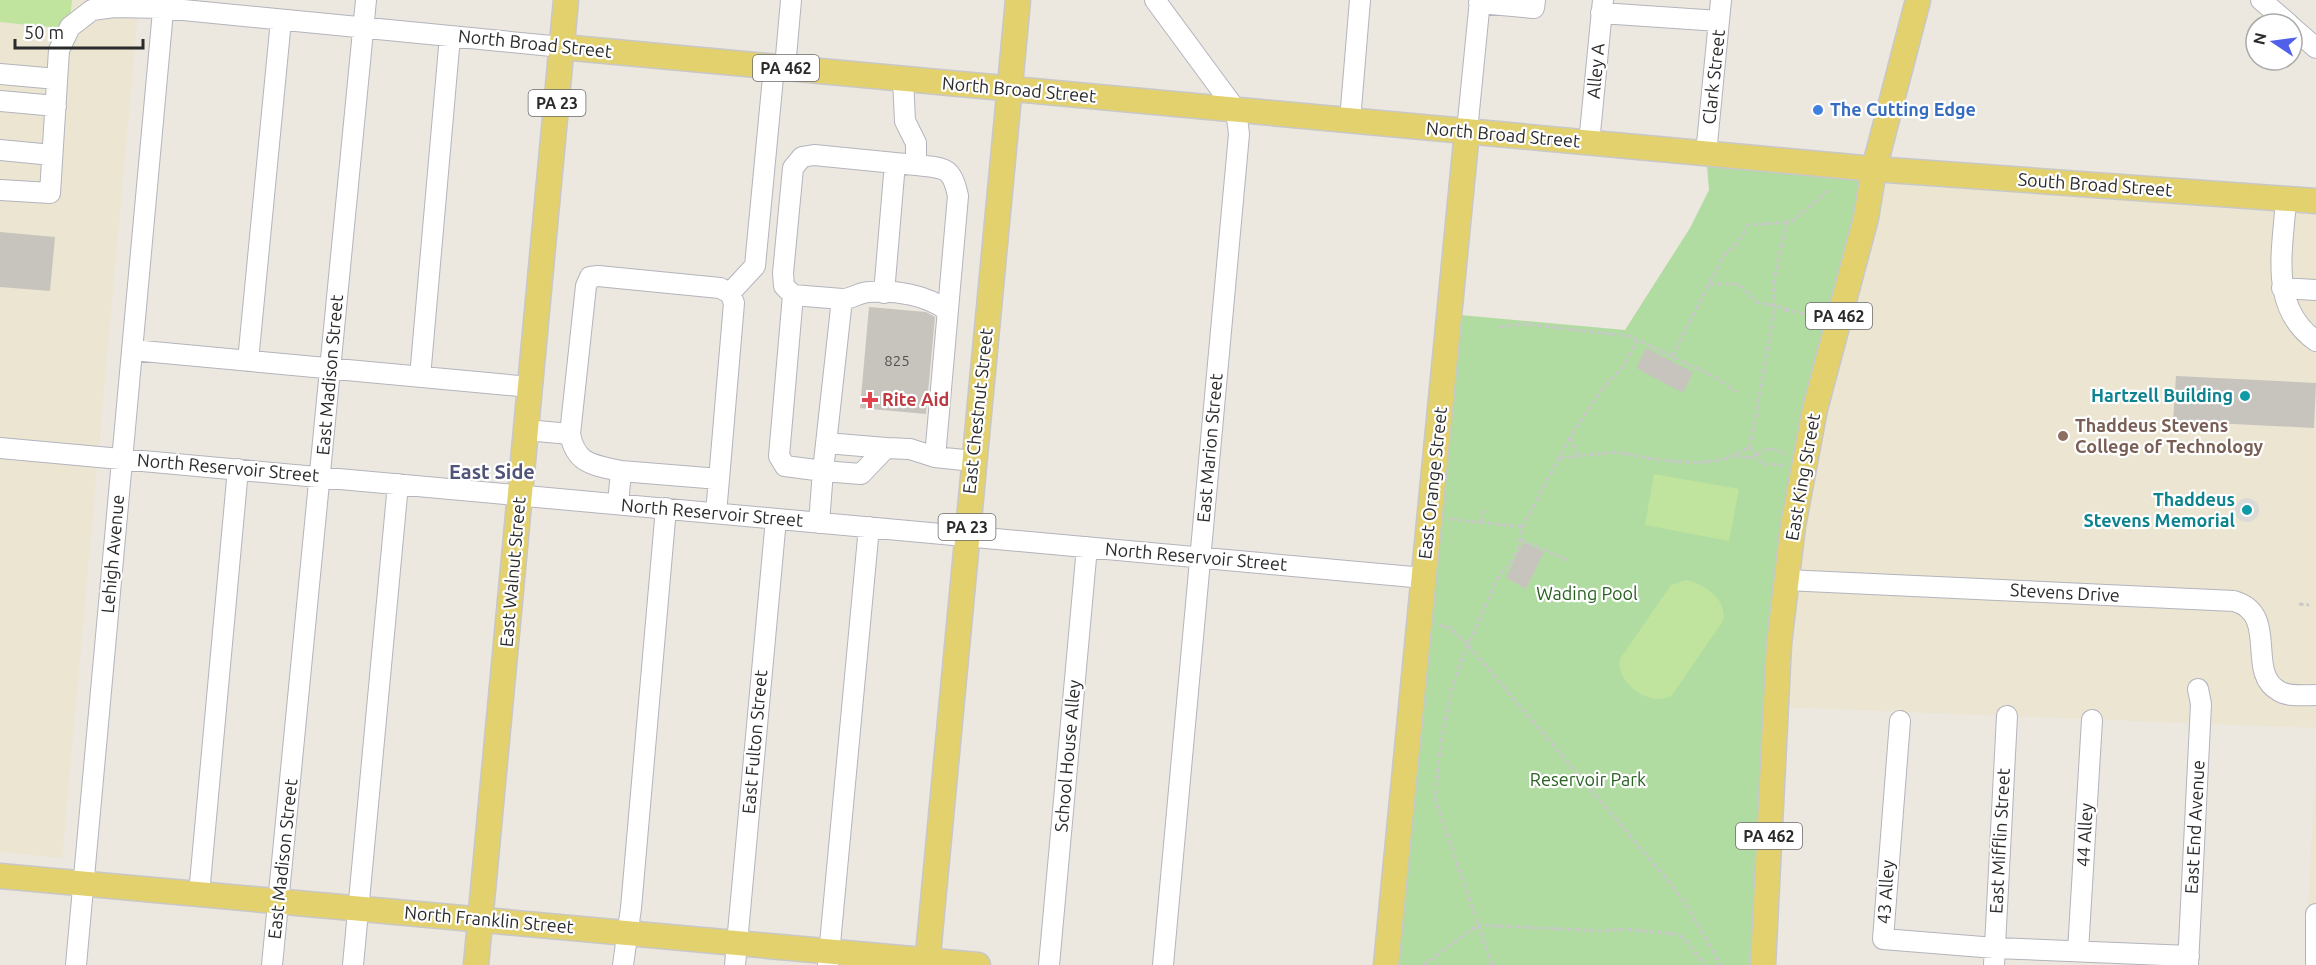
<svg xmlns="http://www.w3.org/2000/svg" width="2316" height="965" viewBox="0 0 2316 965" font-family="Ubuntu,sans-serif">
	<rect width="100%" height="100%" fill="#ece7df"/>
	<path fill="#ebe5d1" d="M0 0H139L62 858 0 852Z
		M1874 169 2316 201V728L1775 707 1779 644Z
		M2316 761V965H2305Z"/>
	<path fill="#b1dca1" d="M1706 154 1874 169 1803 463 1763 965H1386L1449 314 1625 330 1690 228 1709 190Z"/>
	<path fill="#c0e39e" d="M0 0H72L69 29 0 22Z
		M1654 474 1739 489 1729 541 1645 525Z
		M1686 580C1705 584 1728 600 1723 621L1672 695C1651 709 1615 683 1620 659L1671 585Z"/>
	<path fill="#dcdad6" d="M2235 510a12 12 0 1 1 24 0a12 12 0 1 1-24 0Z"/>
	<path fill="#c7c4be" d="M0 232 55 237 50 291 0 287Z
		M869 307 926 312 935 317 926 414 860 408Z
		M1646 348 1693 372 1683 393 1636 368Z
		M2176 376 2316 383 2314 428 2173 421Z
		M1523 542 1544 552 1526 589 1506 578Z"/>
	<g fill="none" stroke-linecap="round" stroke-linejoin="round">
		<defs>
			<path id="minor" d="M1155 0 1236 110 1239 134 1163 965
				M2261 0 2289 24
				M1479 3 1534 8 1535 0
				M1601 13 1719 21
				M2292 27 2316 48
				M785 68 791 0
				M0 74 57 79
				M0 101 56 106
				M1350 120 1360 0
				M1467 131 1480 0
				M1589 143 1603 0
				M0 150 52 155
				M1706 154 1721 0
				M916 165C944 168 952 166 958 196L935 457 973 461
				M0 190 50 193 59 50 70 27 92 10 114 7 163 8 562 47
				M2286 199C2283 250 2268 307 2316 341
				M2282 288 2316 290
				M730 293 755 266 774 67
				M884 293 895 163 916 165V143L905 121 903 79
				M793 295 842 299
				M132 350 530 387
				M248 361 281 20
				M420 377 450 36
				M526 430 570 434
				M826 443 886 448
				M0 448 1424 578
				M935 457 910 449 886 448 861 474 823 471 842 299C852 299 860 292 869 292 896 290 927 295 948 311
				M621 471C594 465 576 465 570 434L586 286 590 277 598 276 720 288 730 293 734 303 719 479
				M618 504 621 471 719 479 716 513
				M819 523 823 471 785 466 779 456 793 295 784 286 783 273 793 168 802 157 814 155 895 163
				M1786 580 2234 601C2280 614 2245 673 2279 691 2288 697 2305 695 2316 695
				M1900 721 1883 939 1995 948 2189 956
				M199 894 238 469
				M2316 914V963
				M2078 951 2092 720
				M76 965 164 0
				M272 965 366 0
				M353 965 398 484
				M623 965 631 908 666 508
				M735 965 776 519
				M828 965 869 527
				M1049 965 1087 547
				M1994 965 2007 716
				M2188 965 2201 704 2198 689"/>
			<path id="major" d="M562 47 1874 169 2316 201
				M0 876 978 965
				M476 965 566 0
				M927 965 1018 0
				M1386 965 1467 131
				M1763 965 1779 644 1793 526 1815 409 1866 218 1874 169 1918 0"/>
		</defs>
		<use href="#minor" stroke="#b3b4bd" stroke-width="22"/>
		<use href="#major" stroke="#c8c8c8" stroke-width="27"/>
		<path stroke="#c8c8c8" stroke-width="3" stroke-dasharray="4.5 3" stroke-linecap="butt" d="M1710 284H1738L1757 302 1791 310
			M1784 310 1808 314
			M1500 327 1525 324 1629 336 1715 377 1736 392
			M1672 356 1724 255 1736 245 1748 225 1791 222 1830 189
			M1570 437 1578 454
			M1750 447 1775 308 1773 285 1786 224
			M1735 456 1751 458C1766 449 1769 445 1786 454
			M1559 458 1616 452 1659 460 1697 463 1725 459 1750 447 1762 464 1784 465
			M1450 519 1523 527
			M1482 522 1483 510
			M1522 540 1567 560
			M2299 604 2309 605
			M1439 625 1451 628 1468 645 1665 877 1686 904 1721 965
			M1423 965 1478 925 1604 931 1625 929 1675 934 1684 938 1705 965
			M1492 965 1435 799 1441 740 1452 689 1462 659 1499 575C1514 564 1520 549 1521 530L1570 437 1603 388 1623 367 1637 340"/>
		<use href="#minor" stroke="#fff" stroke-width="20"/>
		<use href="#major" stroke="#e3d16d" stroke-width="24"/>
	</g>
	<circle fill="#3f7fe0" stroke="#fff" stroke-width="2" cx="1818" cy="110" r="6"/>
	<g fill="#0f9aa8" stroke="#fff" stroke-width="2">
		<circle cx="2245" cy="396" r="6"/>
		<circle cx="2247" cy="510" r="6"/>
	</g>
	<path fill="#e0444e" stroke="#fff" stroke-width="2" d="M867 391h6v6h6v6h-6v6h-6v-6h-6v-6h6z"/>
	<circle fill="#8d6e63" stroke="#fff" stroke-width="2" cx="2063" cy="436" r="6"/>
	<g text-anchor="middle" stroke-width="4.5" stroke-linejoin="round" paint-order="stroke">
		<g font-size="15" fill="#525150">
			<text x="897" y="366">825</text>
		</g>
		<g fill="#fff" stroke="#6b6b6b" stroke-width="1.5">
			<rect x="753" y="55" width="66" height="26" rx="4.5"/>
			<rect x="528.5" y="90" width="57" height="26" rx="4.5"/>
			<rect x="1806" y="303" width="66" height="26" rx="4.5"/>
			<rect x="938.5" y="514" width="57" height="26" rx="4.5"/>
			<rect x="1736" y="823" width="66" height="26" rx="4.5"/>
		</g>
		<g font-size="16" font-weight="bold" fill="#2b2b2b">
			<text x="786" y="74">PA 462</text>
			<text x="557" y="109">PA 23</text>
			<text x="1839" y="322">PA 462</text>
			<text x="967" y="533">PA 23</text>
			<text x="1769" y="842">PA 462</text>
		</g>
		<g font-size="18" fill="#2b2b2b" stroke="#fff">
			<text transform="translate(535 44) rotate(6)" y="6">North Broad Street</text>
			<text transform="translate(1596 71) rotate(-85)" y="6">Alley A</text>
			<text transform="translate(1714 77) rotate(-84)" y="6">Clark Street</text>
			<text transform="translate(1019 90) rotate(5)" y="6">North Broad Street</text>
			<text transform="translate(1503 135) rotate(5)" y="6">North Broad Street</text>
			<text transform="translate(2095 185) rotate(4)" y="6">South Broad Street</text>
			<text transform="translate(330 375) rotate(-85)" y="6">East Madison Street</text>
			<text transform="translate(978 411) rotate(-84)" y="6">East Chestnut Street</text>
			<text transform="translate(1210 448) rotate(-85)" y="6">East Marion Street</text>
			<text transform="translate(228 468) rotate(5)" y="6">North Reservoir Street</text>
			<text transform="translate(1803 477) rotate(-80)" y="6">East King Street</text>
			<text transform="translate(1433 483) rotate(-84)" y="6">East Orange Street</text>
			<text transform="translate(712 513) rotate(5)" y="6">North Reservoir Street</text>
			<text transform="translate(113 554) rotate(-85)" y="6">Lehigh Avenue</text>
			<text transform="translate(1196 557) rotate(5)" y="6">North Reservoir Street</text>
			<text transform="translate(513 572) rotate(-85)" y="6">East Walnut Street</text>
			<text transform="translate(2065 593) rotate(3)" y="6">Stevens Drive</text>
			<text transform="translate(755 742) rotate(-85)" y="6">East Fulton Street</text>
			<text transform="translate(1068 756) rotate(-85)" y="6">School House Alley</text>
			<text transform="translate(2195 827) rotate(-87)" y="6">East End Avenue</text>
			<text transform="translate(2085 835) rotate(-87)" y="6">44 Alley</text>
			<text transform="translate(2000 841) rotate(-87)" y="6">East Mifflin Street</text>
			<text transform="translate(283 859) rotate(-84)" y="6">East Madison Street</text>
			<text transform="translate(1886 892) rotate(-86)" y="6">43 Alley</text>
			<text transform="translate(489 920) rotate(5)" y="6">North Franklin Street</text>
		</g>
		<g font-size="18" font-weight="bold" fill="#366cbe" stroke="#fff" text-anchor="start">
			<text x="1830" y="116">The Cutting Edge</text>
		</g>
		<g font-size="18" font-weight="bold" fill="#0d838f" stroke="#fff" text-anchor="end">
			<text x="2233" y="402">Hartzell Building</text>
			<text x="2235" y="506">Thaddeus<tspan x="2235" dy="21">Stevens Memorial</tspan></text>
		</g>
		<g font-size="18" font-weight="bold" fill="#be3a42" stroke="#fff" text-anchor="start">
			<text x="882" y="406">Rite Aid</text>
		</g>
		<g font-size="18" font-weight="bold" fill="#785e54" stroke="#fff" text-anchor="start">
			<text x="2075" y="432">Thaddeus Stevens<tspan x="2075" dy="21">College of Technology</tspan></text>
		</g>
		<g font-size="18" fill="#2a6222" stroke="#fff">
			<text x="1587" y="600">Wading Pool</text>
			<text x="1588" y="786">Reservoir Park</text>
		</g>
		<g font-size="20" font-weight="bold" fill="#505478" stroke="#fff">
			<text x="492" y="479">East Side</text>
		</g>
	</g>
	<g transform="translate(2274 42) rotate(283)"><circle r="28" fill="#ffffff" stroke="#aaaaaa" stroke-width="1.5"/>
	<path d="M0-4.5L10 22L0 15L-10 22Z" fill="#5060e8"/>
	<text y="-9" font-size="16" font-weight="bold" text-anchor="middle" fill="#2b2b2b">N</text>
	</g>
	<path d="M15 39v9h128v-9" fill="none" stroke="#2b2b2b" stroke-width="3"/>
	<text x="24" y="39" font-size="18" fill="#2b2b2b" stroke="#ffffff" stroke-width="4.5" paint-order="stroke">50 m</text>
</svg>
